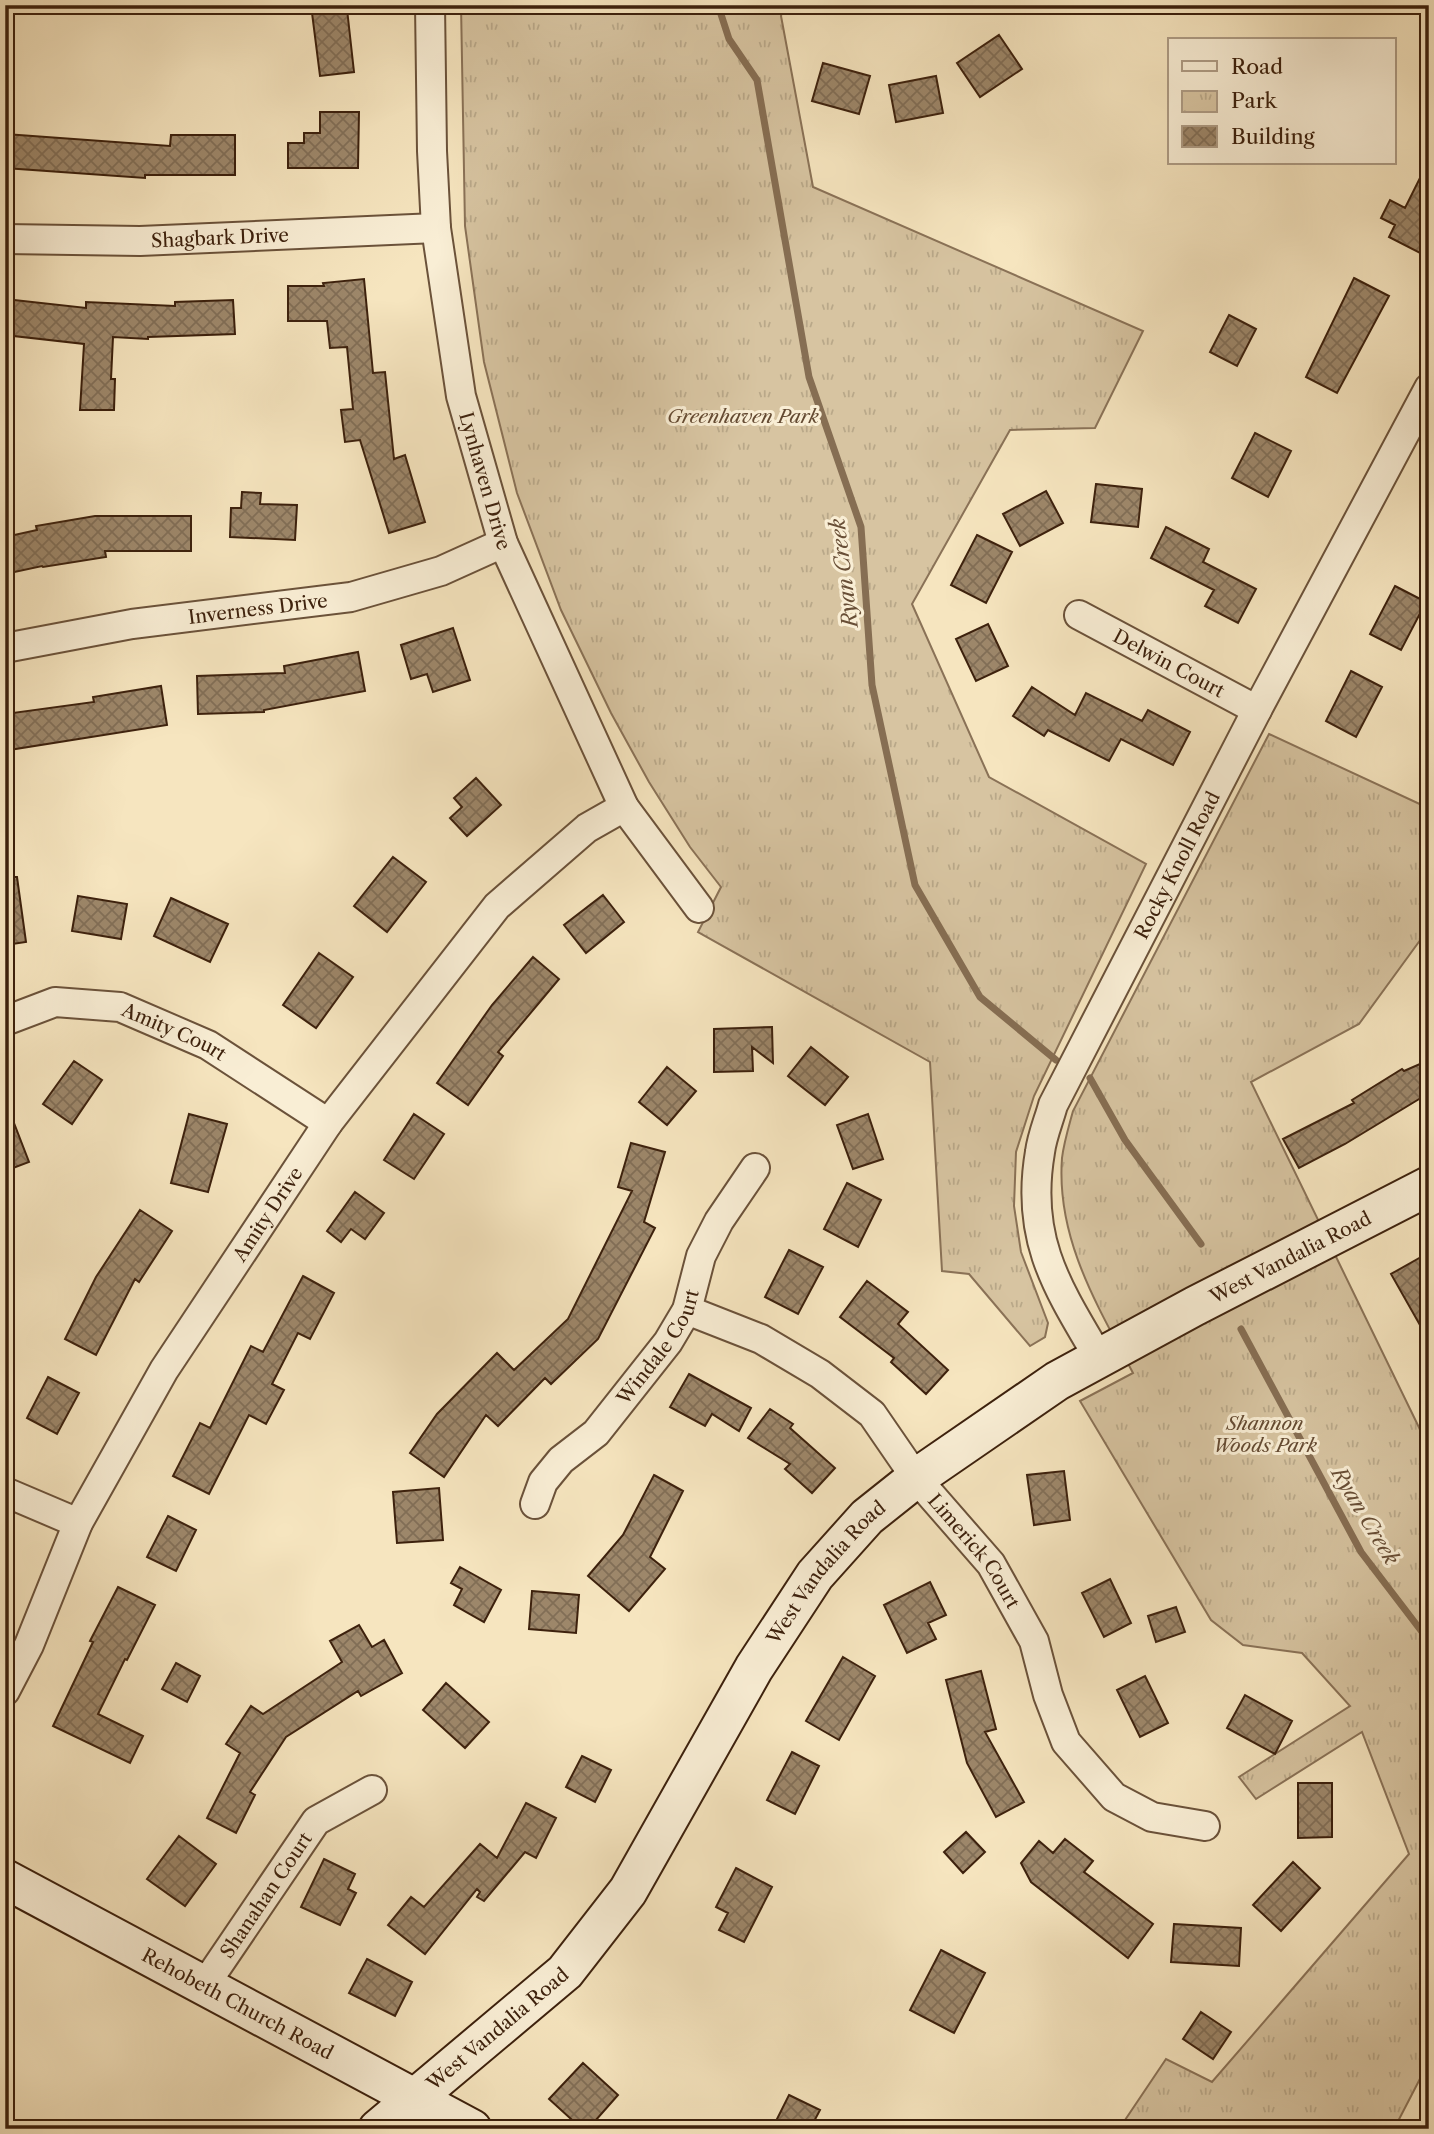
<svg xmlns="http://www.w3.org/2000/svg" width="1434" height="2134" viewBox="0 0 1434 2134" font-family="'Libre Caslon Text',serif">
	<defs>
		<pattern id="park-tufts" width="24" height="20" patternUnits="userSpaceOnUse" patternTransform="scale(1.75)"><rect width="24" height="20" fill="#d7c4a1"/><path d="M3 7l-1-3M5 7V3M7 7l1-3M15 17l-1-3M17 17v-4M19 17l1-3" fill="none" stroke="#b9a889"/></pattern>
		<pattern id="building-cross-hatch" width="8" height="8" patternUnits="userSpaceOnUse" patternTransform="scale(1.75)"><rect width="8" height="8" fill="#9d876a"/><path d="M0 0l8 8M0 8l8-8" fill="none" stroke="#816e56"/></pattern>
	</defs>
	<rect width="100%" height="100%" fill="#f6e5bf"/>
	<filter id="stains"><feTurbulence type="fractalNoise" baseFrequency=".00286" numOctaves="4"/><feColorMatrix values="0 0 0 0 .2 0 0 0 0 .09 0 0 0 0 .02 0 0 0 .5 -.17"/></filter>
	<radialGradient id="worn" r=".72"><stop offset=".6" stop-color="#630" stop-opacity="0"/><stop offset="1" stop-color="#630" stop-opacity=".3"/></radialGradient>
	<path fill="url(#park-tufts)" stroke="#8a7257" stroke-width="2" d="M461 5H784L781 16 813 187 1143 331 1095 428 1010 430 912 604 989 777 1146 864 1034 1096 1016 1152 1014 1206 1021 1252 1048 1323 1045 1337 1030 1346 969 1274 942 1271 930 1062 698 932 721 887 690 847 649 782 611 713 561 610 517 493 484 362 465 226Z
		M1269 734 1424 806 1429 838V928L1359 1024 1251 1082 1429 1448V2069L1423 2073 1394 2129H1119L1166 2059 1212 2082 1409 1854 1362 1732 1256 1799 1239 1777 1350 1706 1302 1653 1243 1645 1211 1620 1080 1401 1133 1373C1097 1305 1056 1238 1062 1158 1064 1142 1069 1126 1073 1111Z"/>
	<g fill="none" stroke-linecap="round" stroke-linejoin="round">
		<path stroke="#866e53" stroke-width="7" d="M718 5 729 39 757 80 809 377 861 527 872 685 915 885 980 997 1056 1060
			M1090 1078 1125 1140 1201 1244
			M1241 1329 1361 1552 1429 1641"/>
	</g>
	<path fill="url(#building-cross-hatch)" stroke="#3d210d" stroke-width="2" d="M347 9 354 72 320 76 312 13Z
		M999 35 1022 69 980 97 957 63Z
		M823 63 870 76 859 114 812 101Z
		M936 76 943 113 896 122 889 85Z
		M320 112H359L358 168H288V143H304V133H320Z
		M5 134 170 146 171 135H235V175H145V178L5 168Z
		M1429 160V241L1422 254 1389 237 1395 225 1381 218 1390 200 1405 208Z
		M1354 278 1389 296 1337 393 1306 377Z
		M364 279 373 373 385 372 394 459 405 455 425 522 389 533 360 440 345 442 341 410 353 409 347 347 330 348 327 321H288V286H324L323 283Z
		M5 299 86 308V302L175 306V302L233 300 235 334 148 337V339L113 337 111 379H115L114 410H80L84 344 5 335Z
		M1229 315 1256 329 1237 366 1210 352Z
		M1255 433 1291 451 1268 497 1232 478Z
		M1096 484 1142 489 1138 527 1091 522Z
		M1046 491 1063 523 1020 546 1003 514Z
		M242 492 261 493 260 504 297 505 295 540 230 537 231 508H241Z
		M95 516H191V551H105L106 557 43 567 42 566 5 574V537L37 530 36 526Z
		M1166 527 1209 549 1203 562 1256 589 1238 623 1205 606 1214 590 1151 558Z
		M977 535 1012 552 986 603 951 585Z
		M1395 586 1426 602 1401 650 1370 634Z
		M988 624 1008 666 976 681 956 639Z
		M453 628 470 680 433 692 427 674 411 679 401 645Z
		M358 652 365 691 264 710V712L198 714 197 676 285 673 284 666Z
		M1351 671 1382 687 1356 737 1326 721Z
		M161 686 167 725 9 750 5 714 94 702 93 697Z
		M1032 687 1075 715 1086 693 1142 721 1148 710 1190 732 1173 765 1121 739 1109 761 1048 730 1044 736 1013 716Z
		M476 778 501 805 467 836 450 818 462 807 454 798Z
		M393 857 426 882 387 932 354 906Z
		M5 877H17L26 942 5 945Z
		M603 895 624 922 586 953 564 925Z
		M78 896 127 904 121 939 72 931Z
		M171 898 228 924 210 962 154 936Z
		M319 953 353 977 316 1028 283 1005Z
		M533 957 559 979 498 1052 503 1056 468 1105 437 1083 492 1005Z
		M772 1027 773 1063 752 1047 753 1071 714 1072V1029Z
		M811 1047 848 1077 825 1105 788 1076Z
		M1429 1060V1093L1345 1144 1299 1168 1283 1139 1354 1103 1352 1100 1402 1069 1404 1071Z
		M74 1061 102 1080 72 1124 43 1104Z
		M667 1067 696 1091 667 1125 639 1102Z
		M5 1105H7L29 1162 5 1171Z
		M189 1114 227 1124 208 1192 171 1183Z
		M414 1114 444 1134 414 1179 384 1160Z
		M868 1114 883 1159 853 1169 837 1125Z
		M631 1143 665 1152 644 1222 655 1228 598 1339 551 1384 545 1378 498 1426 486 1415 444 1477 410 1453 437 1414 497 1353 514 1370 568 1319 632 1191 618 1187Z
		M847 1183 881 1200 858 1247 824 1229Z
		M355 1192 384 1213 365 1239 351 1229 341 1242 327 1231Z
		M140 1210 172 1231 139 1282 135 1279 96 1355 65 1339 96 1277Z
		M789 1250 823 1267 798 1314 765 1297Z
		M1421 1257 1429 1270V1341L1391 1274Z
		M303 1276 334 1293 310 1339 298 1333 272 1384 284 1390 266 1424 249 1415 209 1494 173 1476 200 1423 210 1428 251 1346 263 1352Z
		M867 1281 908 1312 898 1324 948 1370 926 1394 891 1362 894 1358 840 1317Z
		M689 1374 751 1408 739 1431 712 1414 705 1426 670 1407Z
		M48 1377 79 1393 57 1434 27 1418Z
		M770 1409 793 1424 790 1428 835 1468 812 1493 785 1469 790 1464 748 1438Z
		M1064 1471 1070 1520 1034 1525 1027 1475Z
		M654 1475 683 1491 650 1557 665 1569 629 1611 588 1576 623 1535Z
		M439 1488 443 1540 397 1543 393 1492Z
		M168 1516 196 1530 176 1571 147 1557Z
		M460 1567 501 1590 484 1622 454 1605 462 1589 451 1583Z
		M1110 1579 1131 1623 1104 1637 1082 1593Z
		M930 1582 946 1615 928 1623 936 1639 907 1653 884 1605Z
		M118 1587 155 1605 127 1660 125 1659 98 1714 143 1736 130 1763 53 1726 93 1642 90 1641Z
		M532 1591 579 1595 576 1633 529 1629Z
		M1176 1607 1185 1632 1156 1642 1148 1616Z
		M359 1625 372 1647 384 1640 402 1673 361 1696 358 1691 286 1737 250 1792 255 1795 236 1833 207 1818 240 1753 226 1744 251 1706 263 1714 342 1662 330 1641Z
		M843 1657 875 1676 839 1740 806 1721Z
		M176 1663 200 1676 187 1702 162 1689Z
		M981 1671 996 1729 985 1732 1024 1802 996 1817 967 1763 946 1680Z
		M1145 1676 1168 1723 1140 1737 1117 1690Z
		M446 1683 489 1722 465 1748 423 1710Z
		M1245 1695 1292 1721 1275 1754 1227 1728Z
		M792 1752 819 1766 795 1814 767 1800Z
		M582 1756 611 1770 595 1802 566 1787Z
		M1298 1783H1332V1837L1298 1838Z
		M526 1803 556 1818 536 1858 525 1852 484 1901 477 1897 480 1892 477 1889 425 1954 388 1925 411 1897 424 1907 480 1844 497 1858Z
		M966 1832 985 1852 963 1873 944 1852Z
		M179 1836 216 1864 185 1906 147 1879Z
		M1065 1839 1093 1861 1084 1872 1153 1924 1128 1958 1031 1882 1021 1863 1039 1841 1053 1853Z
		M324 1859 355 1874 348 1889 356 1893 340 1925 301 1907Z
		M1293 1862 1320 1888 1281 1931 1253 1905Z
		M736 1868 772 1887 744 1942 719 1930 728 1913 716 1907Z
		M1174 1924 1241 1928 1239 1966 1171 1962Z
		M941 1950 985 1973 954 2033 910 2010Z
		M367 1959 412 1982 395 2016 349 1993Z
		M1201 2012 1231 2032 1213 2059 1183 2039Z
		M583 2063 618 2095 588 2129H582L549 2099Z
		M789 2095 820 2110 810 2129H772Z"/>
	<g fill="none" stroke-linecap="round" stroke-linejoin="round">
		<defs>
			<g id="street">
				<path id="s1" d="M430 5 432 151 436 228 461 396 503 543 624 807 699 908"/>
				<path id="s2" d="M5 239 140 241 436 228"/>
				<path id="s3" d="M1079 615 1257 710"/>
				<path id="s4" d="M5 648 132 624 351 597 441 571 503 543"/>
				<path id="s5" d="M5 1021 55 1002 120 1007 208 1045 328 1123"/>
				<path id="s6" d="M687 1310 761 1339 820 1374 872 1414 916 1478 991 1564 1034 1641 1048 1695 1066 1742 1114 1797 1152 1817 1205 1826"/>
				<path id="s7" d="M1099 1358C1057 1287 1025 1239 1040 1152 1042 1136 1049 1120 1053 1105L1257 710 1429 388"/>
				<path d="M5 1492 78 1523"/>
				<path id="s8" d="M535 1504 543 1482 561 1460 596 1433 668 1342 687 1310 701 1256 719 1221 755 1168"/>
				<path id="s9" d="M5 1691 29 1645 78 1523 164 1370 328 1123 497 906 587 828 624 807"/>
				<path id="s10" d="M204 1986 316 1821 372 1790"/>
			</g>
			<g id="secondary">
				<path id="s11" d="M5 1879 472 2129"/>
				<path id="s12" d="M378 2129 565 1972 628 1891 754 1668 815 1575 867 1517 916 1478 1057 1381 1195 1306 1429 1186"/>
			</g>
		</defs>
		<use href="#street" stroke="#6b523a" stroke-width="32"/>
		<use href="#secondary" stroke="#3d210d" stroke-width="42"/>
		<use href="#street" stroke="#f9eed5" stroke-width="28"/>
		<use href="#secondary" stroke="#f9eed5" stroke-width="38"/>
	</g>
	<g text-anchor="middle" stroke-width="6" stroke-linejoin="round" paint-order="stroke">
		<g font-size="19" fill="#3d210d" stroke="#f9eed5">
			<text dy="7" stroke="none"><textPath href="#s2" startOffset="215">Shagbark Drive</textPath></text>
			<text dy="7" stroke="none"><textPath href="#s1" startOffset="481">Lynhaven Drive</textPath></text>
			<text dy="7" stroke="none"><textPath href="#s4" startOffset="256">Inverness Drive</textPath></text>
			<text dy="7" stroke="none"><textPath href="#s3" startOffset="102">Delwin Court</textPath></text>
			<text dy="7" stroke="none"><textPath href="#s7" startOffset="539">Rocky Knoll Road</textPath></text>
			<text dy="7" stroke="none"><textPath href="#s5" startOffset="178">Amity Court</textPath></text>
			<text dy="7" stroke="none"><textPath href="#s9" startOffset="546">Amity Drive</textPath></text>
			<text dy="7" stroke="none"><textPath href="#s12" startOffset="1290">West Vandalia Road</textPath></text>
			<text dy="7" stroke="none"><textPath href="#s8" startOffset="203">Windale Court</textPath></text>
			<text dy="7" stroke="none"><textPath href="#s6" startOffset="385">Limerick Court</textPath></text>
			<text dy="7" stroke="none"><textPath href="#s12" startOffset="723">West Vandalia Road</textPath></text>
			<text dy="7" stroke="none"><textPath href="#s10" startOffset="110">Shanahan Court</textPath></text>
			<text dy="7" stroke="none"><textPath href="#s11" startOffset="264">Rehobeth Church Road</textPath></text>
			<text dy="7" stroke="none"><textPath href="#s12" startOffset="156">West Vandalia Road</textPath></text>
		</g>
		<g font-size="19" font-style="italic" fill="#644a32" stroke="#f9eed5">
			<text x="743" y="423">Greenhaven Park</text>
			<text x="1265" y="1430">Shannon<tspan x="1265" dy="22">Woods Park</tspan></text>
		</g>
		<g font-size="21" font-style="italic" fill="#684e36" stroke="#f9eed5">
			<text transform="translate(844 573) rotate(-97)" y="7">Ryan Creek</text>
			<text transform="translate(1365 1516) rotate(59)" y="7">Ryan Creek</text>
		</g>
	</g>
	<rect width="1434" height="2134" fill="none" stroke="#f6e5bf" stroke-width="28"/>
	<rect x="7" y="7" width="1420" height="2120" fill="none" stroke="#3d210d" stroke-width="3.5"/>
	<rect x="14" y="14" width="1406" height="2106" fill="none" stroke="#3d210d" stroke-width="2"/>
	<rect x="1168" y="38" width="228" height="126" fill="#f9eed5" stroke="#ae9c85" stroke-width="2"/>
	<rect x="1182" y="61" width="35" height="10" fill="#f9eed5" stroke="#ae9c85" stroke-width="2"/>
	<text x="1231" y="74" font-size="21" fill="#3d210d">Road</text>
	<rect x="1182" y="91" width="35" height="21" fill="url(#park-tufts)" stroke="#ae9c85" stroke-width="2"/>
	<text x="1231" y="108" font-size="21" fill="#3d210d">Park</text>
	<rect x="1182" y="126" width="35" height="21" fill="url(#building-cross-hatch)" stroke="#ae9c85" stroke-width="2"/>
	<text x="1231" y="144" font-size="21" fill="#3d210d">Building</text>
	<rect width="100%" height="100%" filter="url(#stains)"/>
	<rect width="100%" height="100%" fill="url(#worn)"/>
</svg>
